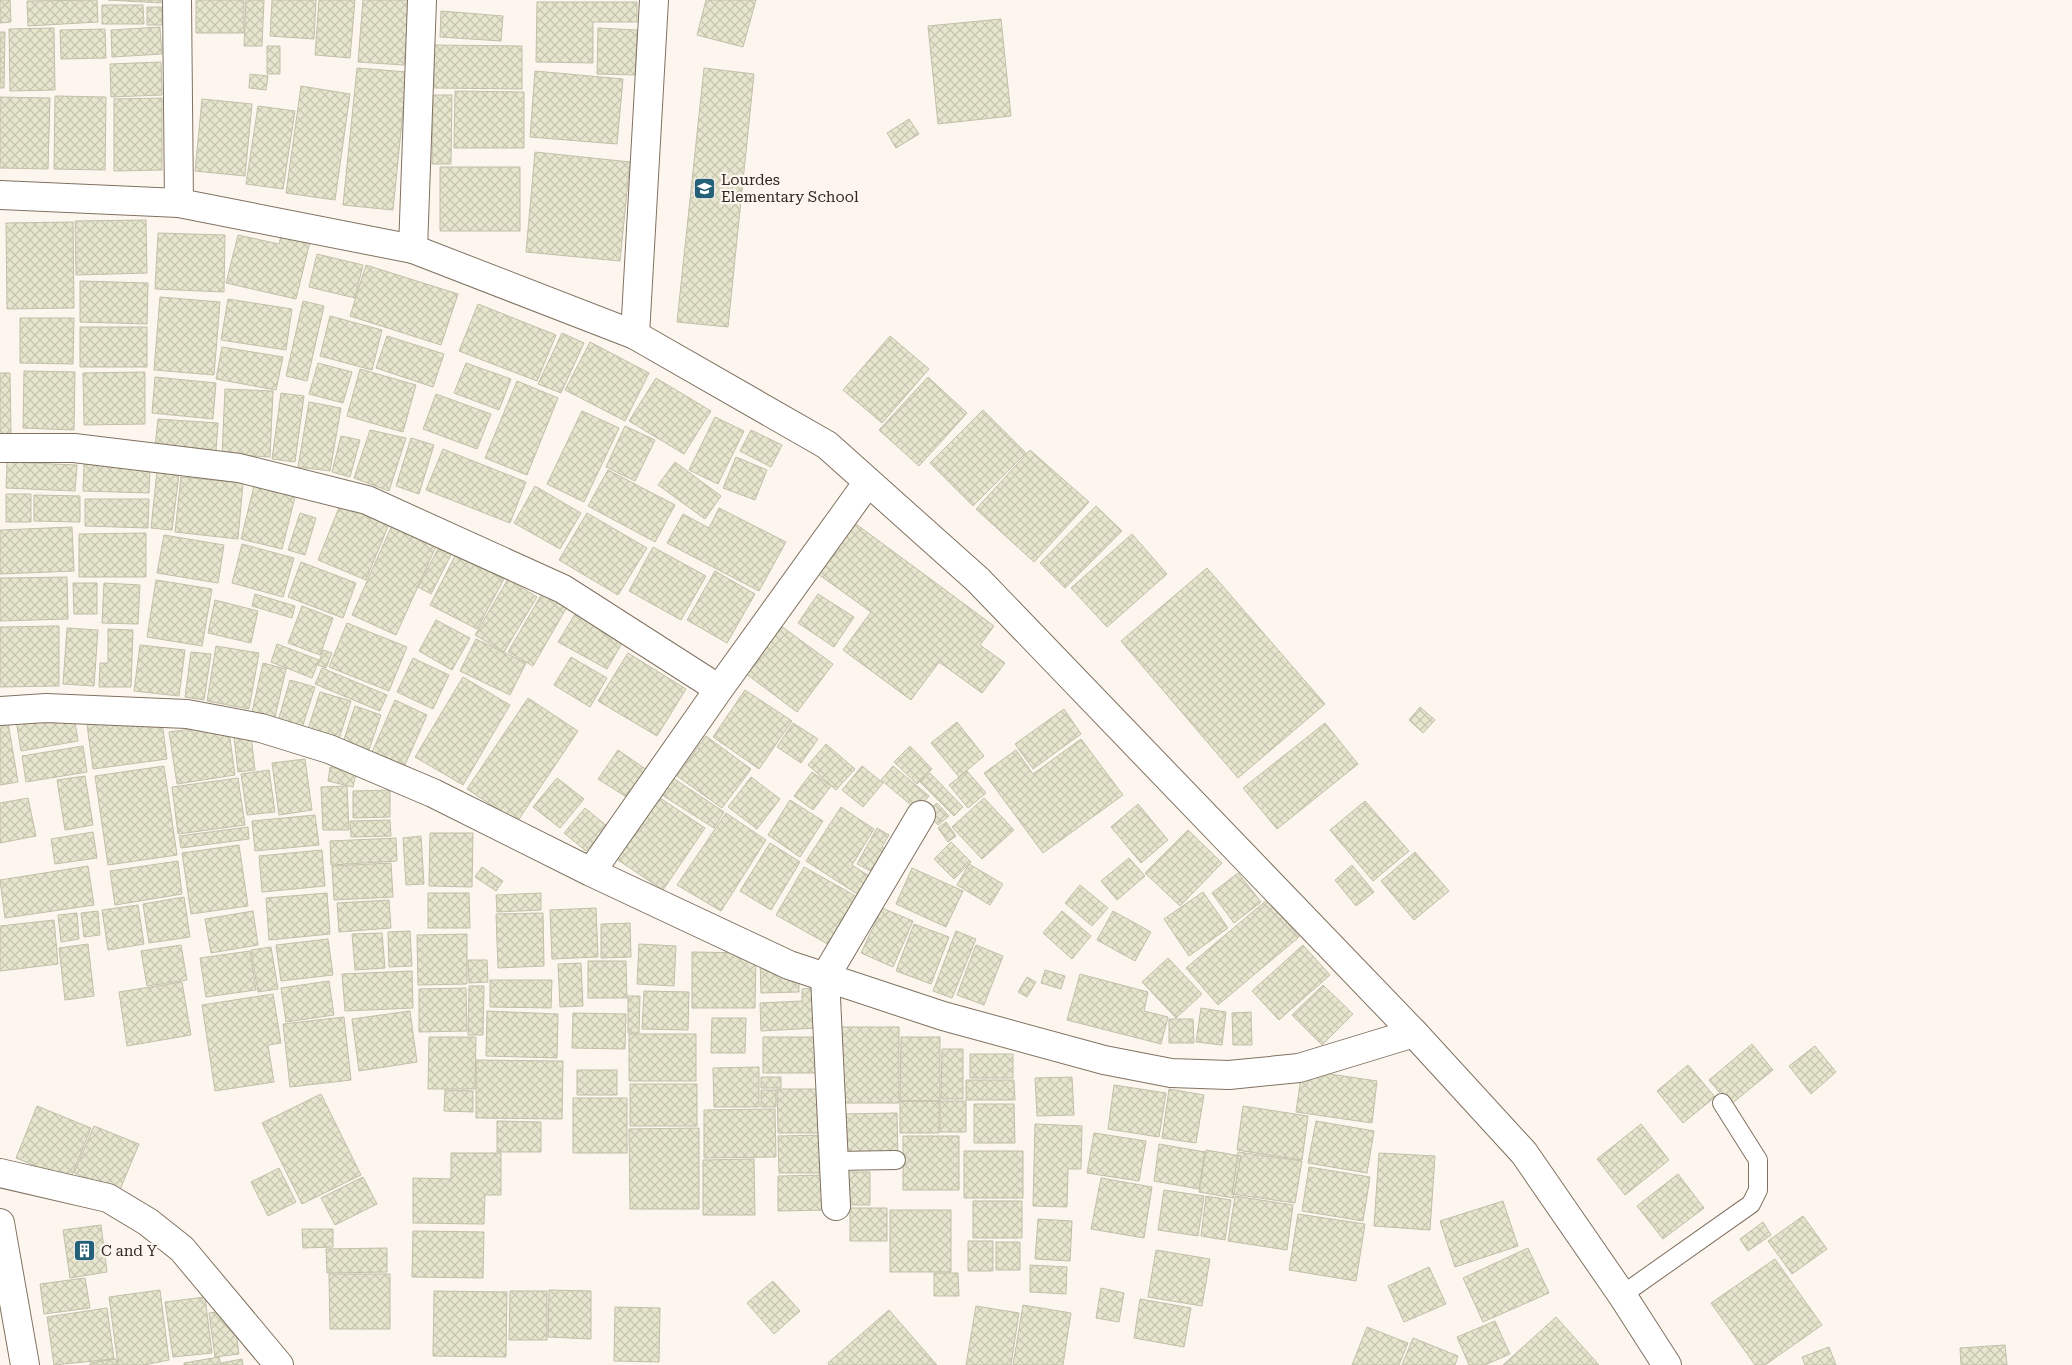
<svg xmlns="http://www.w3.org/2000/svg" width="2072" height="1365" viewBox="0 0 2072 1365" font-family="'Roboto Serif',serif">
	<defs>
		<pattern id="building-cross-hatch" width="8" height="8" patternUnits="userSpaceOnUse" patternTransform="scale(1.25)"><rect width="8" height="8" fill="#e6e5cd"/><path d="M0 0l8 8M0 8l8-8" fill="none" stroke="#c6c4b0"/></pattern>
	</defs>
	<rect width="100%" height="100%" fill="#fdf6ef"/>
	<path fill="url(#building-cross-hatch)" stroke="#c1c0a9" d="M0 0H10L11 22 0 23Z
		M97 0 98 22 28 26 27 1Z
		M108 0H161V3Z
		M196 0H244V33H196Z
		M246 0H264L262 46H244Z
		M272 0H316L314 39 270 36Z
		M319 0H355L350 58 315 55Z
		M363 0H410L404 65 358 62Z
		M706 0H756L743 47 697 35Z
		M537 2H637V22H593V63L536 62Z
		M102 5H143L144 24H102Z
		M147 7H162V25H147Z
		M441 11 503 16 501 41 440 37Z
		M1001 19 1011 116 938 124 928 26Z
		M160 27 162 54 112 57 111 30Z
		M54 28 55 90 10 91 9 29Z
		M598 28 637 30 635 75 597 74Z
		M105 29 106 58 61 59 60 30Z
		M0 32H5L4 88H0Z
		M434 45 522 46V89L434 88Z
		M267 46H280V74H267Z
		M161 62 162 95 111 97 110 64Z
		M357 68 407 72 393 210 343 205Z
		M704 68 754 74 728 327 677 322Z
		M535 71 623 79 617 144 530 137Z
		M250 74 268 76 266 90 249 88Z
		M301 86 350 94 335 200 286 193Z
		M455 91 524 92V148H454Z
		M433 95H452L451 164H432Z
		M55 96 106 97 105 170 54 169Z
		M0 97 50 98 48 169 0 168Z
		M162 98V170L114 171V99Z
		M202 99 252 104 245 176 195 171Z
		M258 106 295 111 283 189 246 184Z
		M909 119 919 134 896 148 887 133Z
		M535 152 630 162 620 261 526 252Z
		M440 167H520V231H440Z
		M146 220 147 273 76 275 75 221Z
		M73 222 74 308 7 309 6 223Z
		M282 231 311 238 296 299 226 283 238 235 279 244Z
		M158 233 225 235 224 292 155 289Z
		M317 254 363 265 355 298 309 287Z
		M366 265 458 294 441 345 350 316Z
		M80 281 148 283 147 324 80 322Z
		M160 297 220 302 214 375 154 370Z
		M228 299 292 309 286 350 221 340Z
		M303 301 324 306 307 381 286 376Z
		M478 304 556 335 537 381 459 351Z
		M330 316 382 330 372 370 320 356Z
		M20 318H74L73 364 20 363Z
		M80 327H147V367H80Z
		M562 333 584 343 561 393 538 384Z
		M387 336 444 354 433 387 376 368Z
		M890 336 929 369 882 423 843 390Z
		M590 342 649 373 625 421 565 390Z
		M222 347 283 357 276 390 216 379Z
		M318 363 352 372 343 403 309 394Z
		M466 363 511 379 499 410 454 393Z
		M360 369 416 385 403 432 347 416Z
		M24 371 75 372 74 430 23 428Z
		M145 372V424L84 425 83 373Z
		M0 373H10L11 433 0 434Z
		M155 377 216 383 213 419 152 413Z
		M928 377 967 413 919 466 879 430Z
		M656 378 711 411 684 454 629 421Z
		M517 381 558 398 527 475 485 458Z
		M225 389 273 391 270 457 222 454Z
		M281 393 304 396 295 462 272 459Z
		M436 394 491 414 477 449 423 429Z
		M309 402 341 408 330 471 298 467Z
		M983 410 1026 453 973 506 930 463Z
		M582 411 619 428 584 502 547 484Z
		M715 417 744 431 718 484 689 470Z
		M158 419 218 423 216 451 155 447Z
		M625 426 655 440 635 481 606 467Z
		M370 430 406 438 389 491 354 478Z
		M751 430 782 445 771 467 740 451Z
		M341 436 360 440 350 477 332 472Z
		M411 438 434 445 419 494 396 486Z
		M443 449 526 482 510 523 426 490Z
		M1030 450 1089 502 1034 562 976 509Z
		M736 457 767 470 755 500 723 488Z
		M7 462 77 465 75 491 6 488Z
		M675 462 721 496 705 519 658 485Z
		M84 464 150 466 149 493 83 491Z
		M608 470 675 505 655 542 588 506Z
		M157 471 179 474 172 530 151 528Z
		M181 477 243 483 238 539 175 532Z
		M254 486 295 497 282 549 241 539Z
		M535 486 581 513 560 549 514 523Z
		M6 494H31V522H6Z
		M34 495 80 496V522L34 521Z
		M85 499H149L148 528 85 526Z
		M340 505 389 524 366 580 318 560Z
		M1096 506 1122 531 1065 588 1040 563Z
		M719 508 786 542 759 591 667 543 683 514 709 528Z
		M300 513 316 518 305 555 288 550Z
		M587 513 647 548 618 595 559 560Z
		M393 523 438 542 396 635 352 615Z
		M856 524 994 626 980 645 1005 663 982 693 939 662 911 700 843 650 871 612 818 574Z
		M72 527 74 571 0 574V530Z
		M146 533V577H79V534Z
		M1132 534 1167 574 1107 627 1071 588Z
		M164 535 224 545 218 583 157 573Z
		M441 543 454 549 431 594 418 587Z
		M242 544 294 558 283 597 232 583Z
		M653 547 706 576 681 620 629 591Z
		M456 554 504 579 477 629 430 605Z
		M301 562 356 583 343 618 288 597Z
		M1207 568 1325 704 1238 778 1121 641Z
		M715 571 755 594 727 643 687 620Z
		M67 577 68 619 0 621V578Z
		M508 579 537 597 504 652 475 635Z
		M156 580 212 589 202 646 147 637Z
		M73 583H97V614H74Z
		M104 583 140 585 138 624 102 623Z
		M543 592 567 607 533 666 508 652Z
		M255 594 295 606 292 618 252 606Z
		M818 594 854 617 834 647 798 623Z
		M215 600 258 611 251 643 208 633Z
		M302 606 333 618 320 655 288 643Z
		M577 611 625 638 607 669 558 642Z
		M436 620 470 638 452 670 419 651Z
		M347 623 407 647 389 691 329 667Z
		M777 623 833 664 797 712 741 670Z
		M59 626V686L0 687V627Z
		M67 628 98 630 94 686 63 684Z
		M108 629 133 630 131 687H99L100 663H108Z
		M476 639 526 663 510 695 460 671Z
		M277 644 319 660 312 678 271 662Z
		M140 645 185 650 179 696 134 691Z
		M216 646 259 653 249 709 207 701Z
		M323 650 332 653 326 668 318 665Z
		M191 652 211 654 204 700 185 697Z
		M628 653 686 689 657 736 598 701Z
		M571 657 607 678 590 707 554 685Z
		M413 658 449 675 433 709 397 692Z
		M263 663 286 669 275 717 252 712Z
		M322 668 387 695 380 711 315 684Z
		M463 677 510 705 463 785 415 757Z
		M290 680 315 687 302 728 278 721Z
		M745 690 792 721 759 769 713 737Z
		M320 692 351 701 339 739 308 729Z
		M528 698 578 731 517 822 467 789Z
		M395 700 427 715 404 767 372 752Z
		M355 706 381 715 369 750 343 742Z
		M1420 707 1435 720 1423 733 1409 720Z
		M1064 709 1081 734 1033 769 1015 744Z
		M73 710 78 741 21 751 16 720Z
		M161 715 167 759 93 769 87 725Z
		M7 716 18 782 0 785V718Z
		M957 722 984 756 959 777 931 743Z
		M793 723 818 739 801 763 777 747Z
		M1325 723 1358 764 1277 829 1243 788Z
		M228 724 235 775 177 784 169 732Z
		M251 735 255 770 238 772 234 737Z
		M706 736 751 769 722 808 677 776Z
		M1081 739 1123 795 1043 853 984 773 1016 750 1033 774Z
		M826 744 855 769 836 790 808 765Z
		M83 746 87 772 26 782 22 756Z
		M910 746 932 769 917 784 894 762Z
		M618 750 647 770 628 798 598 779Z
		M305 759 312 810 279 815 272 763Z
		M164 766 177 855 108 865 95 776Z
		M862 766 883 783 863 807 842 790Z
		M893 766 929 796 917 810 881 780Z
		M330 767 356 773 353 787 328 781Z
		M269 770 275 812 247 815 241 774Z
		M967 771 986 793 968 808 949 785Z
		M812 772 831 786 813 810 794 796Z
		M930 773 963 807 954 816 920 782Z
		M85 776 93 825 65 830 57 780Z
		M751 777 780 799 757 829 728 807Z
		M238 778 245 825 178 834 172 787Z
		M557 778 584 799 560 828 533 807Z
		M673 778 724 812 714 828 662 795Z
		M347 786 349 830H323L321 787Z
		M390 790V817L353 818V791Z
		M657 796 705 828 663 890 615 858Z
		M28 798 36 836 0 843V803Z
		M984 798 1014 830 982 859 952 827Z
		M790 800 823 821 800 857 768 835Z
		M1365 801 1409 851 1373 881 1330 830Z
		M937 803 949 816 938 825 926 812Z
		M1138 804 1168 840 1141 863 1111 827Z
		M841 807 874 829 852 865 877 881 865 899 806 861Z
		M585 808 607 826 586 851 564 833Z
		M726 813 766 840 721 911 677 885Z
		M315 815 319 845 255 851 252 821Z
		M390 820 391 836 351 837 350 821Z
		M946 822 956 836 948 842 938 828Z
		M248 827 249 839 181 848 179 836Z
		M877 828 889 835 882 847 889 851 877 874 857 864Z
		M1188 830 1222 863 1180 906 1145 873Z
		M93 832 97 858 55 864 51 839Z
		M430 833H473L472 887 429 886Z
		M421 836 424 884 406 885 403 838Z
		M396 838 397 861 331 865 330 841Z
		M951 842 971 862 954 879 934 859Z
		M770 843 800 862 771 910 740 891Z
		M239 845 248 906 191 914 182 853Z
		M322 850 325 886 262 892 259 856Z
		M1415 852 1449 891 1414 920 1381 881Z
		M1129 858 1145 876 1117 900 1101 881Z
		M178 861 182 894 115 905 110 871Z
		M391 863 393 897 334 900 332 866Z
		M969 864 1003 884 990 905 957 885Z
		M1352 865 1374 892 1356 906 1335 880Z
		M88 866 94 905 5 918 0 880Z
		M482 867 503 881 496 891 475 877Z
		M804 867 861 899 833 947 776 915Z
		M912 868 963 891 946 927 896 904Z
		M1238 873 1261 902 1234 923 1212 893Z
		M1080 885 1108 908 1092 926 1065 903Z
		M1203 892 1228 928 1189 956 1164 919Z
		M327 893 330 934 269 940 266 898Z
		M428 893H469L470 928H428Z
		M541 893V910L497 912 496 895Z
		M184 897 190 937 149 943 143 904Z
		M1268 899 1299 937 1218 1005 1186 968Z
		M389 900 391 928 339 932 337 903Z
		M138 905 144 944 108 950 102 910Z
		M596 908 598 957 552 959 550 910Z
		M882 908 913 921 893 967 861 953Z
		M98 911 100 935 84 937 81 913Z
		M253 911 258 945 211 953 205 919Z
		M1062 911 1091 936 1072 959 1043 933Z
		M1113 911 1151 932 1135 961 1097 940Z
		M77 913 79 939 61 942 58 915Z
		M543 913 544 966 498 968 496 914Z
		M54 920 58 964 0 971V926Z
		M630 923 631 957 601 958V924Z
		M914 924 949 937 931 984 896 971Z
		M410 931 412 966 389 967 388 932Z
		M956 931 976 939 952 998 933 991Z
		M382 933 385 968 355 970 352 934Z
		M467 934V984L418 985 417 935Z
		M328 939 333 975 281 981 276 945Z
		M88 944 94 996 65 1000 59 948Z
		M639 944 676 946 674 986 637 984Z
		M181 945 187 980 147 986 141 951Z
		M976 945 1003 956 984 1005 957 995Z
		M1303 945 1330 975 1279 1020 1252 991Z
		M271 947 278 989 258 992 251 950Z
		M250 951 256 990 206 997 200 958Z
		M692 952 756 953 755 1008H692Z
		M1168 958 1202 994 1176 1018 1142 982Z
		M760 959 799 971V992L761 993Z
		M468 960H487L488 982 469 983Z
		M588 961H626L627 998H588Z
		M581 963 583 1006 560 1007 558 964Z
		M1045 970 1065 976 1061 989 1041 983Z
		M412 971 413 1008 345 1011 342 974Z
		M1080 974 1148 992 1144 1011 1168 1017 1161 1044 1067 1020Z
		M1027 977 1036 982 1027 997 1018 992Z
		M490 980H552L551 1008 490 1007Z
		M329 981 334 1015 286 1022 281 988Z
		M182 982 191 1035 127 1046 119 992Z
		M1323 985 1353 1014 1322 1045 1292 1015Z
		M469 986H484L483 1035H468Z
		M466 988 467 1031 419 1032V989Z
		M816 988 818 1028 761 1031 760 1003 802 1001V989Z
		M644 991 689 992 688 1030 642 1029Z
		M273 994 281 1043 268 1045 274 1082 215 1091 202 1005Z
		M628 996H640L639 1033H628Z
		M1201 1008 1226 1012 1222 1045 1196 1042Z
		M410 1011 417 1062 359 1071 352 1019Z
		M487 1011 558 1014 557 1058 486 1056Z
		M1251 1012 1252 1045H1233L1232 1013Z
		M573 1013 626 1014 625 1049 572 1048Z
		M344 1017 351 1080 290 1087 283 1024Z
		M712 1018H746L745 1053H711Z
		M1169 1019H1193L1194 1043H1169Z
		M835 1027H899V1103H835Z
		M629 1034H696V1081H629Z
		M429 1037H476L475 1089H428Z
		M763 1037H818V1073H763Z
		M901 1037H940V1101H900Z
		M1752 1044 1773 1070 1730 1105 1709 1080Z
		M1815 1046 1836 1072 1811 1094 1789 1066Z
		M942 1049H963V1099H941Z
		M970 1054H1013V1078H970Z
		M476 1060 563 1061 562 1119 476 1118Z
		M1688 1065 1715 1097 1683 1123 1657 1091Z
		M759 1067V1107H714L713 1068Z
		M577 1070H617V1095H577Z
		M1302 1070 1377 1081 1372 1123 1296 1112Z
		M761 1077H781V1088H761Z
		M1072 1077 1074 1115 1037 1116 1035 1078Z
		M966 1080H1014L1015 1100H966Z
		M630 1084H697V1126H630Z
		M1114 1085 1166 1093 1159 1137 1108 1129Z
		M777 1089H827V1133H778Z
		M1169 1089 1204 1095 1196 1143 1162 1138Z
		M445 1090 473 1091V1112L444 1111Z
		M761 1090H776V1107H761Z
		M321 1094 361 1175 302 1204 262 1123Z
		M573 1098H627V1153H573Z
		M900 1101H939V1133H900Z
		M940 1101H966V1132H940Z
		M974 1104H1014L1015 1143H974Z
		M37 1106 91 1128 70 1180 16 1158Z
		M1243 1106 1308 1116 1302 1160 1237 1150Z
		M775 1109 776 1157 704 1158V1110Z
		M897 1113 898 1159H839V1114Z
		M497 1121 541 1122V1152H497Z
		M1316 1121 1374 1131 1367 1173 1308 1163Z
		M1035 1124 1082 1126 1081 1169H1068L1067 1207 1033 1206Z
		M1641 1124 1669 1160 1625 1195 1597 1159Z
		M94 1126 139 1144 119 1192 74 1173Z
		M699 1128V1209H630L629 1129Z
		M1094 1133 1146 1141 1139 1181 1087 1173Z
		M828 1135V1173H779L778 1136Z
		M903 1136H959V1190H903Z
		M1159 1144 1205 1152 1199 1189 1154 1181Z
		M1206 1150 1241 1156 1233 1198 1199 1192Z
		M964 1151H1023V1198H964Z
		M1238 1152 1302 1161 1295 1203 1232 1194Z
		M451 1153H501V1195H485L484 1224 413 1223V1178L451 1179Z
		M1379 1153 1435 1156 1430 1230 1374 1226Z
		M754 1159 755 1215H703V1160Z
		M1309 1167 1370 1177 1363 1221 1302 1211Z
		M279 1168 296 1202 268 1216 251 1182Z
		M839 1172H870V1205H839Z
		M1678 1174 1704 1208 1663 1239 1637 1206Z
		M830 1175V1210L778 1211V1176Z
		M363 1177 377 1204 335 1225 321 1198Z
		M1101 1178 1152 1187 1144 1238 1091 1229Z
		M1164 1190 1204 1196 1198 1236 1158 1230Z
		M1206 1196 1231 1200 1225 1240 1201 1236Z
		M1235 1196 1293 1205 1287 1250 1228 1241Z
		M973 1201H1022V1238H973Z
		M1503 1201 1518 1246 1455 1267 1440 1221Z
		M850 1208H887V1241H850Z
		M890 1210H951V1272H890Z
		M1298 1214 1365 1224 1356 1281 1289 1270Z
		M1803 1216 1827 1249 1792 1274 1768 1241Z
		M1038 1219 1072 1221 1070 1261 1035 1259Z
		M1763 1222 1771 1235 1748 1251 1740 1239Z
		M101 1225 107 1272 70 1278 63 1230Z
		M302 1229H333V1247L303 1248Z
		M413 1231 484 1232 483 1278 412 1277Z
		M968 1241H993V1271H968Z
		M996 1242H1020V1270H996Z
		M387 1248V1272L327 1273 326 1249Z
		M1528 1248 1549 1293 1483 1322 1463 1278Z
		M1156 1250 1210 1259 1202 1306 1148 1297Z
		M1775 1259 1822 1325 1765 1365H1755L1711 1303Z
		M1030 1265 1067 1267 1066 1294 1030 1292Z
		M1429 1267 1446 1304 1404 1322 1388 1286Z
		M934 1273H958L959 1296H934Z
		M329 1274H390V1329H330Z
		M85 1278 90 1308 44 1314 40 1284Z
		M773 1281 800 1311 774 1334 747 1303Z
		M1101 1288 1124 1293 1119 1322 1096 1318Z
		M160 1290 169 1360 144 1365H118L109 1297Z
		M549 1290 591 1291V1339L548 1337Z
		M434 1291 507 1292 506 1357 433 1356Z
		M510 1291H547V1340H509Z
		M205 1297 212 1353 173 1357 165 1302Z
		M1140 1299 1191 1308 1184 1347 1134 1338Z
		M1023 1305 1071 1313 1063 1365H1013Z
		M976 1306 1019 1313 1011 1365H966Z
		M615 1307 660 1308 659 1362 614 1361Z
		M107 1308 114 1359 54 1365 47 1317Z
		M233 1310 239 1354 215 1357 209 1313Z
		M889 1310 937 1365H829L828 1363Z
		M1556 1317 1599 1365H1503Z
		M1495 1321 1510 1354 1485 1365H1469L1457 1337Z
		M1367 1327 1408 1343 1399 1365H1352Z
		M1413 1338 1458 1356 1455 1365H1402Z
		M2005 1345 2007 1365H1961L1960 1348Z
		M1829 1347 1836 1365H1805L1802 1357Z
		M219 1357 221 1365H184V1363Z
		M116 1359 117 1365H90V1363Z
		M242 1359 243 1365H222L221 1363Z"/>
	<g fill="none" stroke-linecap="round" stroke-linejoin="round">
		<defs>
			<path id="lane" d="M835 1161 896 1160
				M1622 1295 1751 1204 1758 1190V1160L1722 1103"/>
			<path id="street" d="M177 0 179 203
				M413 249 422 0
				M635 335 654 0
				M0 448H74L239 468 367 500 563 589 719 689
				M0 711 46 708 187 714 261 728 329 749 433 793 591 872 789 965 943 1016 1104 1060 1171 1073 1229 1075 1299 1068 1414 1033
				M591 872 719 689 868 482
				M0 1173 108 1198 148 1222 182 1249 279 1365
				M836 1206 825 977 921 815"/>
			<path id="secondary" d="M0 195 179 203 413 249 635 335 827 445 978 580 1414 1033 1524 1153 1622 1295 1667 1365
				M0 1223 25 1365"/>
		</defs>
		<use href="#lane" stroke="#807261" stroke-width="20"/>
		<use href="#street" stroke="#807261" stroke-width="30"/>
		<use href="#secondary" stroke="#807261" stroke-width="30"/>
		<use href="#lane" stroke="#fff" stroke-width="18"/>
		<use href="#street" stroke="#fff" stroke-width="28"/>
		<use href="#secondary" stroke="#fff" stroke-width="28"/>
	</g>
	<defs>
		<symbol id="school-square" viewBox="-11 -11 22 22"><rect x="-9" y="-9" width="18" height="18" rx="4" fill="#246078" stroke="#fdf6ef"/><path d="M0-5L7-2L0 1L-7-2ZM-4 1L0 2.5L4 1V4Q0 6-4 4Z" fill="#fff"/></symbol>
		<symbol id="building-square" viewBox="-11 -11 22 22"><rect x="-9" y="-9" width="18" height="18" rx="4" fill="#246078" stroke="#fdf6ef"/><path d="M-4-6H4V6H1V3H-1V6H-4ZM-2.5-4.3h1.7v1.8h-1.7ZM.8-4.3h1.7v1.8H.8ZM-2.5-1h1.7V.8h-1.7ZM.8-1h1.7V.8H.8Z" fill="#fff"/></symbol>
	</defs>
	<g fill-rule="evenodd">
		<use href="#school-square" x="692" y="176" width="25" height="25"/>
		<use href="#building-square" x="72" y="1238" width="25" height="25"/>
	</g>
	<g text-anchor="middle" stroke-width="4.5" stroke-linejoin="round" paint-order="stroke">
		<g font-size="15" fill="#2f2921" stroke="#fdf6ef" text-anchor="start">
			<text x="721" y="185">Lourdes<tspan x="721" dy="17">Elementary School</tspan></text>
			<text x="101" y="1256">C and Y</text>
		</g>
	</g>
</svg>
